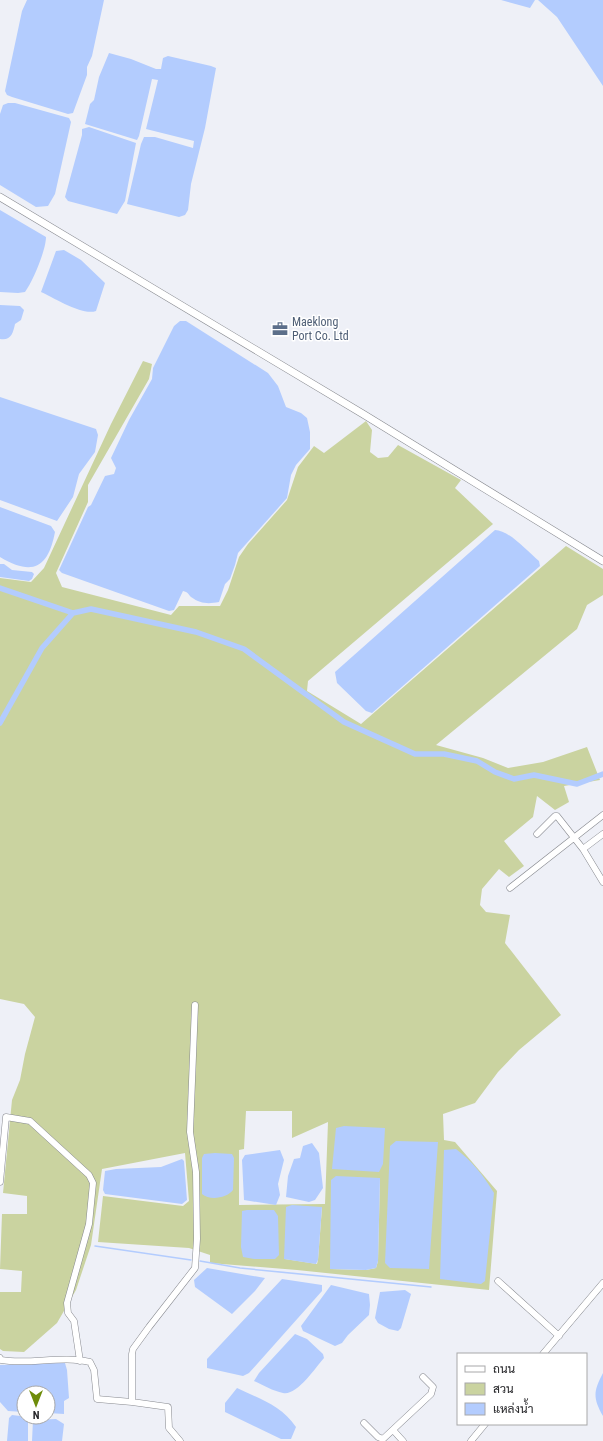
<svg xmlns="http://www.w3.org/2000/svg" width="603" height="1441" viewBox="0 0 603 1441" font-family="'Roboto Condensed',Sarabun,sans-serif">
	<rect width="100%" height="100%" fill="#eef0f7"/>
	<path fill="#cad3a0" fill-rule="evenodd" d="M143 361 152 364 149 379 88 485V502L56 573 62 587 171 615 179 606H220L228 590 239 557 248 544 287 500 298 467 314 446 324 453 366 421 372 430 370 452 378 458 388 457 398 445 461 480 455 488 493 524 308 681 307 691 361 724 566 546 603 569V595L587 605 577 629 436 745 483 758 508 768 543 762 587 747 600 780 564 786 569 802 555 810 537 796 533 817 504 841 524 866 509 877 499 869 482 889 480 905 486 912 510 915 505 943 561 1015 519 1050 498 1072 475 1103 443 1114 444 1140 455 1142 497 1191 489 1290 297 1270 210 1263V1255L189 1248 98 1242 103 1196 183 1206 189 1201 185 1153 102 1169 91 1245 76 1290 57 1323 24 1352 3 1351 0 1349V1292H21L22 1271 0 1269 2 1214H27V1196L3 1193 12 1100 20 1080 25 1054 35 1017 24 1004 0 999V578L31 582 44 568 111 424ZM246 1111H292V1138L328 1122 325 1204 239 1205V1150L244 1149ZM380 1178 378 1261 376 1268 366 1270 330 1269ZM322 1207 318 1260 317 1264 285 1259Z"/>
	<path fill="#b3ccfe" d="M27 0H104L92 56 87 67V75L73 113 68 114 12 97 7 95 5 91 22 11Z
		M501 0H535L530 8Z
		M538 0H603V86L557 17Z
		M109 53 131 59 156 69H161L163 58 168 56 211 66 216 68 205 128 191 184 188 210 185 215 179 217 127 204 141 144 144 137H155L193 148 194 141 146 129 158 80 152 79 139 136 137 140 85 124 90 104 94 100 99 77Z
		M8 103H15L69 118 71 122 55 194 48 206 36 207 0 185V114L3 105Z
		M89 127 136 143 125 201 117 214 68 201 65 197 82 135V129Z
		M0 210 46 237C46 250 33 281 25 292L18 293 0 292Z
		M64 250 81 260 105 283 96 311C83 316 54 298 41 292L56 251Z
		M0 305 20 306 24 310 21 320 15 324C13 333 11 341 0 339Z
		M180 321H186L268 373 278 386 286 407 301 413 307 418 310 432V449L296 465 291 475 287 498 238 553 235 565 230 579 225 584 219 602C208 604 201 604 191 597 188 594 188 592 183 591L174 610 169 611 62 573 59 570 88 507 91 505 105 476 114 474 116 468 111 458 129 420 152 379 153 368 174 326Z
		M0 397 96 429 98 435 95 452 79 474 73 497 57 521 0 500Z
		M0 507 51 526 55 532C48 569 32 576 0 557Z
		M495 530C509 530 528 552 539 561L540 566 372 713 366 711 337 683 335 672Z
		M0 564H4L12 570 32 572 34 574 32 579 29 581 0 577Z
		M344 1126 385 1128 383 1164 379 1172 332 1169 336 1128Z
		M396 1141 438 1142 429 1269 390 1268 385 1263 390 1146Z
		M312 1143 319 1153 323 1188 315 1200 309 1202 286 1197 288 1176 294 1159 300 1158 303 1146Z
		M456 1149C472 1161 484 1176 494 1193L485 1281 481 1284 440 1279 444 1150Z
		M280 1150 284 1160 278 1184 280 1195 276 1205 244 1200 242 1160 245 1155Z
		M215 1153 232 1154 234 1158 233 1190C227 1198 210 1201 202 1194V1158L204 1154Z
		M182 1159 184 1161 187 1200 182 1204 105 1194 103 1190 105 1171 116 1169 161 1167Z
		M336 1176 380 1178 378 1261 376 1268 366 1270 330 1269 331 1180Z
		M292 1205 322 1207 318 1260 316 1264 284 1259 286 1207Z
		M247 1210H274L278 1216 279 1255 275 1259H254L243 1257 241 1247 242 1211Z
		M207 1268 265 1278 255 1291 232 1314 195 1287 194 1280Z
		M282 1279 322 1285V1291L249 1373 243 1376 207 1368V1359Z
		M331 1285 369 1294 370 1305 369 1315 348 1335 342 1343 335 1346 303 1331 301 1326Z
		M405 1290 411 1294 401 1328 398 1331 389 1329 378 1323 375 1318 380 1292Z
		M295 1334 307 1339 323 1354 324 1358C315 1368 297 1396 283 1393 273 1391 263 1385 254 1381L259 1373Z
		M65 1363 67 1370 69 1398 64 1401V1414L48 1413V1393H24V1412L8 1411 0 1402V1365Z
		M603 1373V1416C593 1398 593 1392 603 1373Z
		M237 1388C260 1399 281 1405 296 1427L291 1439H281L225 1412V1403Z
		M12 1415 28 1417V1441H7L9 1418Z
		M56 1419 64 1424 62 1441H32L33 1420Z"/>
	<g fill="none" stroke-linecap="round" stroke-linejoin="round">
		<path stroke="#b3ccfe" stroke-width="1.5" d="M95 1246 191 1260
			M200 1261 240 1268 431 1287"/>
		<path stroke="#b3ccfe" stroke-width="5.5" d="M0 588 73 613
			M0 723 42 648 73 613 91 609 196 632 244 649 344 722 415 754H444L477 761 495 772 514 779 534 775 577 784 603 774"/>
		<defs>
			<path id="minor" d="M537 834 555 816H557L583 849 603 882
				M583 849 603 834
				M510 888 603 815
				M0 1182 6 1117 30 1121 89 1175 93 1183 89 1224 67 1303 68 1313 74 1321 80 1361
				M498 1281 559 1336
				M543 1354 603 1283
				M0 1358 1 1360C30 1365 62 1355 90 1362L94 1370 97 1399 132 1402
				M364 1423 378 1437 383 1439 431 1394 433 1387 423 1377
				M393 1430 403 1441
				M180 1441 169 1428 168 1407 132 1402V1354L133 1349 149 1327 195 1268 197 1239 196 1172 190 1132 195 1005
				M471 1441 485 1424"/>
			<path id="tertiary" d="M0 197 363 414 603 561"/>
		</defs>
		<use href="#minor" stroke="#87898f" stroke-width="7"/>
		<use href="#tertiary" stroke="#87898f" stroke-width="8"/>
		<use href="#minor" stroke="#fff" stroke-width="6"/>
		<use href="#tertiary" stroke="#fff" stroke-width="7"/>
	</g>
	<defs>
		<symbol id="office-bare" viewBox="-9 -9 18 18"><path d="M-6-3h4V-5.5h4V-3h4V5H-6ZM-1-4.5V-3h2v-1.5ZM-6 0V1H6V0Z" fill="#5c6f8a" stroke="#fff" stroke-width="2.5" paint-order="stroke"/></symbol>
	</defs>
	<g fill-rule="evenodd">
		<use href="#office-bare" x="269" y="318" width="22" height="22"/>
	</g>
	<g text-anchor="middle" stroke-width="3" stroke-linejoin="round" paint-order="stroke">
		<g font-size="12" fill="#4e5e75" stroke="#fff" text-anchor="start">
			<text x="292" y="326">Maeklong<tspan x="292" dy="14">Port Co. Ltd</tspan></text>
		</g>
	</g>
	<rect x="457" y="1353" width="130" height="72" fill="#ffffff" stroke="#a8a8a9"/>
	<rect x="465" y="1366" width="20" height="6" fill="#ffffff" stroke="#a8a8a9"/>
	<text x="493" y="1373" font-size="12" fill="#262629">ถนน</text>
	<rect x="465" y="1383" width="20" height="12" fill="#cad3a0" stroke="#a8a8a9"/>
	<text x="493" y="1393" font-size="12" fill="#262629">สวน</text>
	<rect x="465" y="1403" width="20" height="12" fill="#b3ccfe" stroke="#a8a8a9"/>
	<text x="493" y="1413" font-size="12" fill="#262629">แหล่งน้ำ</text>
	<g transform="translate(36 1405) rotate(180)"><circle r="19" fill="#ffffff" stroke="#a8a8a9"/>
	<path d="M0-3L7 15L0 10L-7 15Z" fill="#6e8c0a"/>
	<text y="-6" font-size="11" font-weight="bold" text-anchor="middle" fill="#262629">N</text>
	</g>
</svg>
